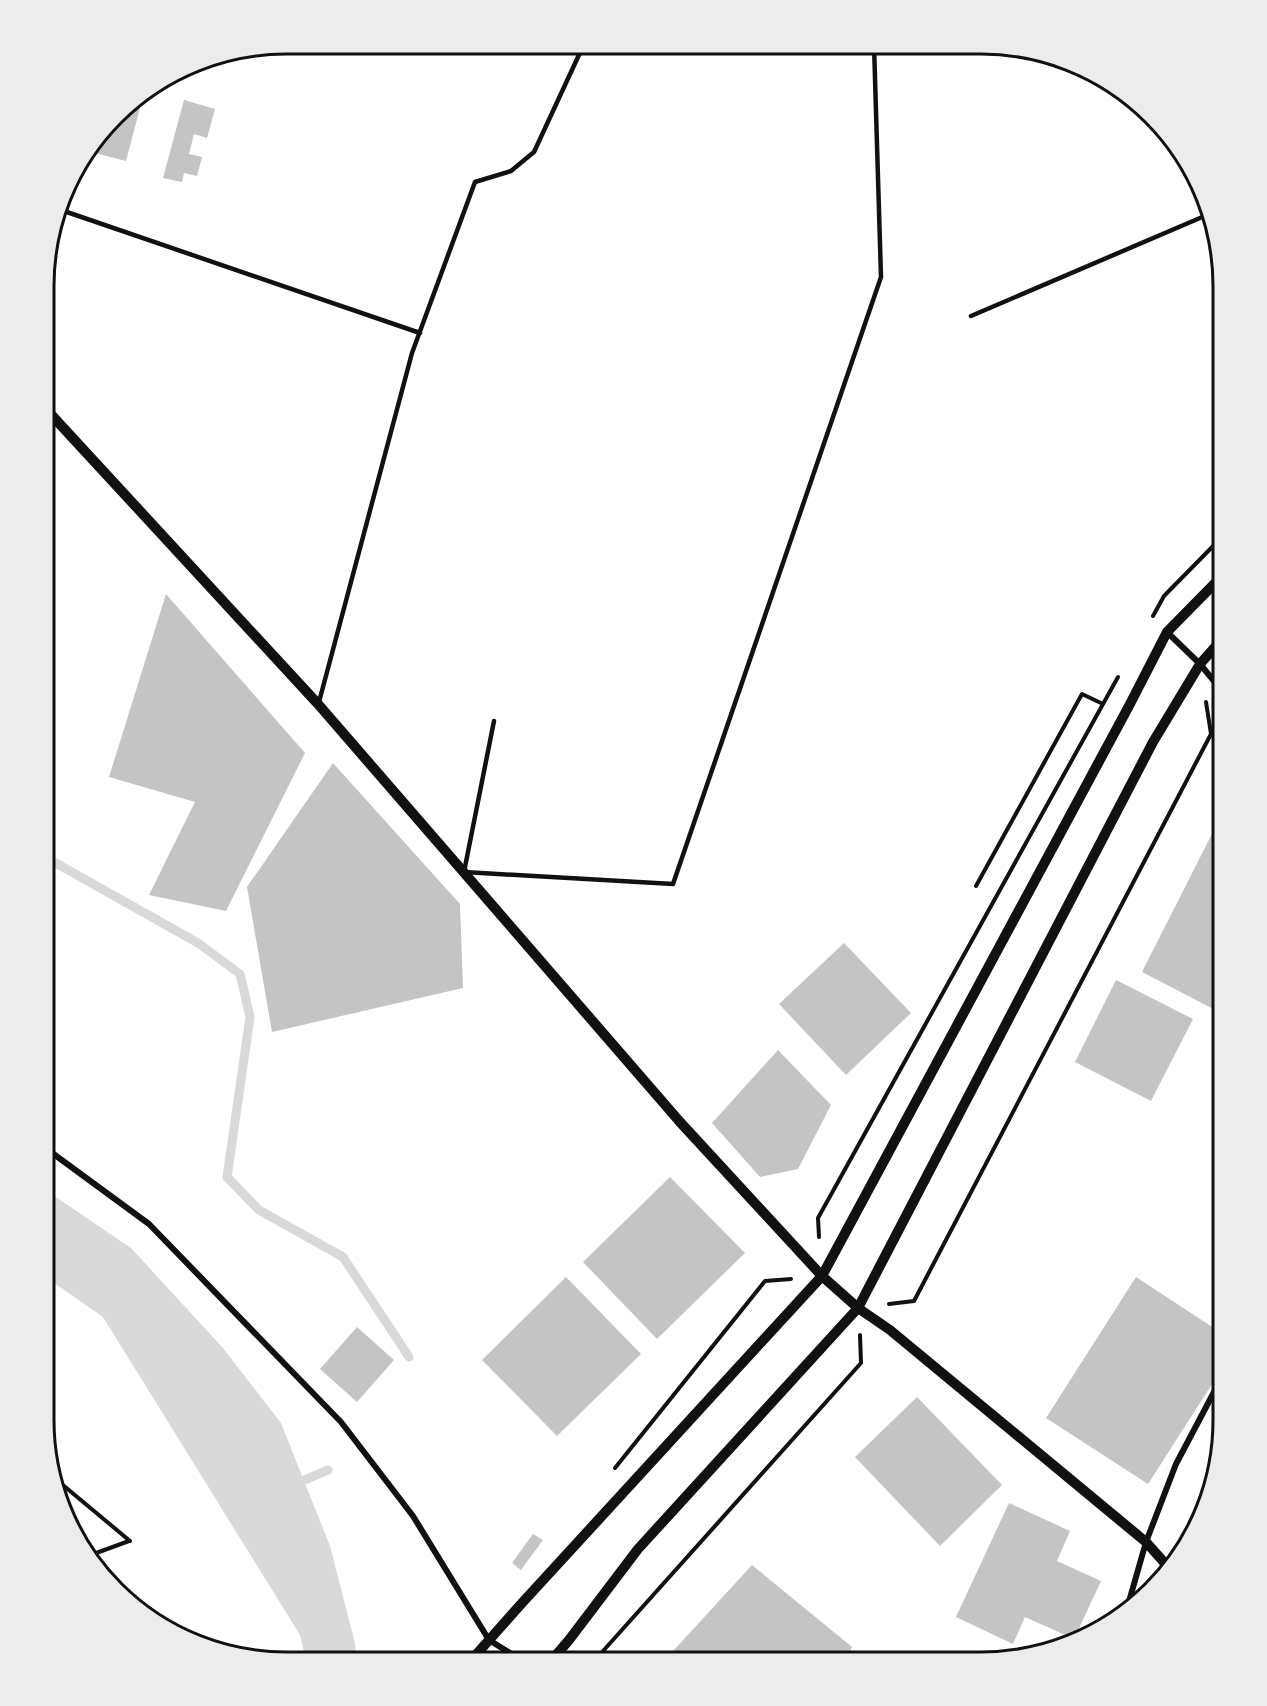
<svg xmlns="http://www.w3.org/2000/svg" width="1267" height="1706" viewBox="0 0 1267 1706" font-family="Ubuntu,sans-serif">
	<rect width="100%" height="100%" fill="#fff"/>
	<path fill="#d9d9d9" d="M44 1189 131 1248 223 1348 281 1423 330 1546 355 1643 356 1661H306L300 1635 103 1317 44 1276Z"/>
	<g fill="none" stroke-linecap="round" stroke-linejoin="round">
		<path stroke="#d9d9d9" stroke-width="9" d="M45 857 198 943 240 974 250 1017 227 1177 259 1210 343 1257 409 1357
			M295 1484 328 1470"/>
	</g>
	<path fill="#c4c4c4" d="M144 93 126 161 87 151 126 103Z
		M184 100 215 109 207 138 194 134 189 154 202 157 197 176 184 173 182 182 163 178Z
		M166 594 305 753 226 911 149 895 195 802 109 777Z
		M333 763 460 904 463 988 272 1032 247 887Z
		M1223 812V1014L1142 972Z
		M844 943 911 1013 846 1075 779 1004Z
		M1116 980 1193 1019 1151 1101 1075 1062Z
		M778 1050 831 1105 798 1169 760 1177 712 1123Z
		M670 1177 745 1253 657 1339 583 1262Z
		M566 1277 641 1354 557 1436 482 1360Z
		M1136 1277 1223 1334V1367L1148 1484 1046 1418Z
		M357 1327 394 1360 357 1402 320 1369Z
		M917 1397 1002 1485 940 1546 855 1457Z
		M1009 1503 1070 1531 1057 1561 1101 1581 1074 1639 1025 1617 1013 1644 956 1617Z
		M533 1534 543 1540 521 1570 512 1563Z
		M752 1565 852 1647 845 1662H663Z"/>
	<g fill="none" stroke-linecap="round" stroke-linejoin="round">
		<path stroke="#111" stroke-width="4" d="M1153 616 1164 596 1223 536
			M976 886 1082 694 1103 704
			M819 1237 818 1218 1118 677
			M889 1304 914 1301 1211 734 1206 702
			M615 1468 765 1281 791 1279
			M58 1481 130 1541
			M88 1556 129 1541
			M587 1661 595 1660 861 1363 860 1335"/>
		<path stroke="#111" stroke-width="4.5" d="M61 210 420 333
			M971 316 1207 215
			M319 702 412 353 475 182 511 171 534 152 584 44
			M494 721 464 872 673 884 881 277 874 45"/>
		<path stroke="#111" stroke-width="6" d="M1167 632 1200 664 1223 692
			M44 1147 149 1224 341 1422 413 1516 489 1640 523 1661
			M1126 1612 1146 1542 1176 1464 1223 1375"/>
		<path stroke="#111" stroke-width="10" d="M45 408 318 704 680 1122 822 1276 858 1308 890 1330 1146 1542 1170 1569
			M465 1661 474 1657 522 1603 822 1276 1130 704 1167 632 1223 575
			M551 1661 569 1640 638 1549 858 1308 1153 742 1200 664 1223 638"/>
	</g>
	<path d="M0 0H1267V1706H0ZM286 54H981A232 232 0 0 1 1213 286V1420A232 232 0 0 1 981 1652H286A232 232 0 0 1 54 1420V286A232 232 0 0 1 286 54Z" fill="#ececec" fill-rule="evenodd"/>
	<path fill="none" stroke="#111" stroke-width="3" d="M286 54H981A232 232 0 0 1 1213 286V1420A232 232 0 0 1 981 1652H286A232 232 0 0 1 54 1420V286A232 232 0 0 1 286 54Z"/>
</svg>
